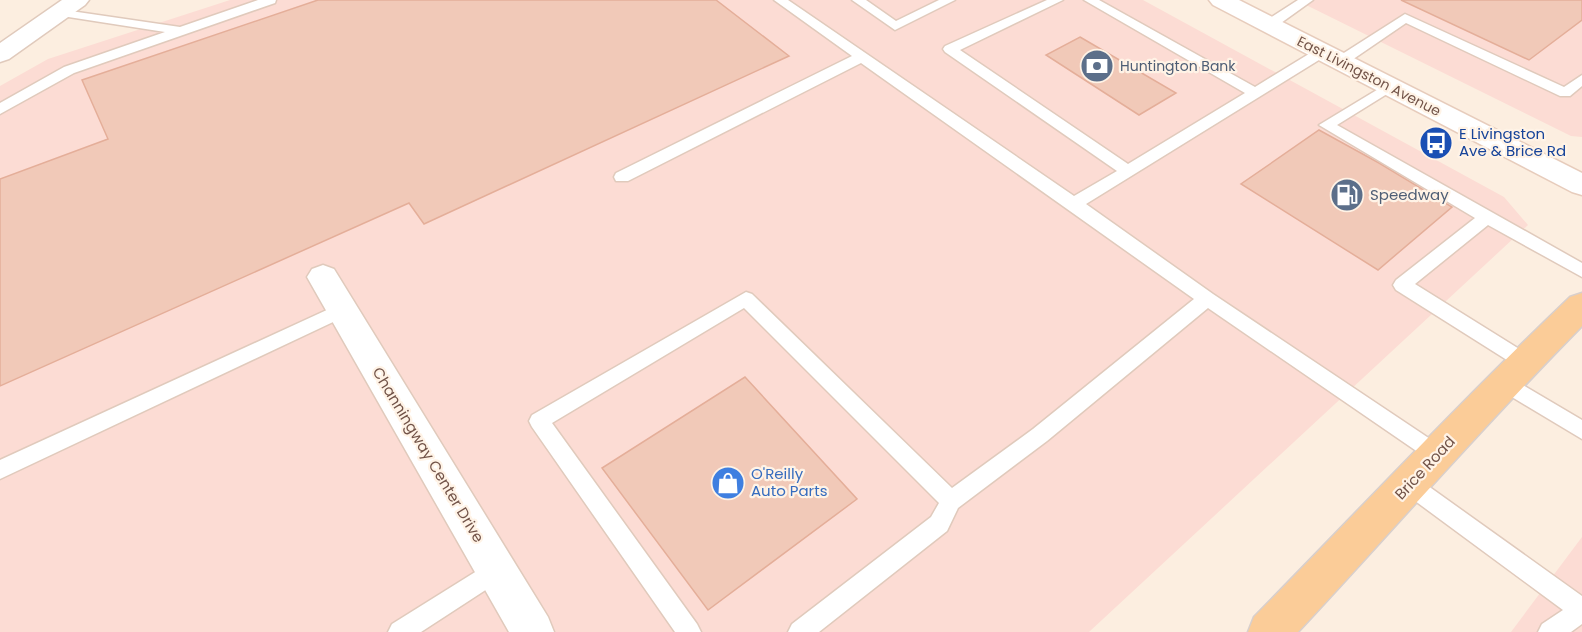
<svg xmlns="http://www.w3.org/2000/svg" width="1582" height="632" viewBox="0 0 1582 632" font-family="Poppins,sans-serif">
	<rect width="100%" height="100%" fill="#fceee0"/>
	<path fill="#fcdcd4" d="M230 0H1143L1504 197 1528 225 1089 632H0V86L48 59Z
		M1296 0H1582V137L1571 136Z
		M1582 537V632H1511Z"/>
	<path fill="#f1c9b8" stroke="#e4ae99" stroke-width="1.5" d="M318 0H716L789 56 424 224 409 203 0 386V179L108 139 82 80Z
		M1401 0H1582V20L1529 60Z
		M1080 37 1176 93 1139 115 1046 55Z
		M1319 130 1379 163 1452 207 1378 270 1241 184Z
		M745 377 857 499 708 610 602 468Z"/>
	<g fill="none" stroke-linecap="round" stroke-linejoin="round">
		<defs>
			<path id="service" d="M258 0H276L275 3 74 73 0 114V103L64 67 165 32 62 16 56 12 57 9 180 27Z
				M774 0H788L1074 196 1117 171 945 52 943 49 945 46 1047 0H1063L960 50 1128 164 1245 93 1084 0H1099L1255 87 1317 49H1327L1329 52 1327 55 1086 204 1213 294 1445 449 1448 455 1445 461 1438 464 1431 461 1208 308 1047 441 958 508 947 531 819 632H788L792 624 931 517 939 503 744 308 552 423 697 624 701 632H675L532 427 529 421 532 415 746 292 752 294 952 488 1033 429 1194 299 861 63 628 181H616L614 177 616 173 852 56Z
				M852 0H866L896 21 939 0H955L895 30Z
				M1298 0H1313L1274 28H1264L1262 25 1264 22Z
				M1405 14 1564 87 1582 75V86L1570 96H1560L1406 23 1346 64H1336L1334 61 1336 58Z
				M1390 82 1395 83 1397 86 1395 89 1337 125 1582 263V277L1488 225 1415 284 1532 357 1534 362 1532 367 1525 370 1518 367 1396 290 1393 285 1396 280 1475 218 1319 125Z
				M342 303 348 305 351 310 348 315 0 479V460Z
				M1504 374 1582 420V439L1497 388 1494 382 1497 376Z
				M1410 476 1417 478 1582 596V624L1571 632H1538L1542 624 1563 610 1403 492 1400 485 1403 478Z
				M496 559 504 562 507 570 504 578 421 632H388L392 624Z"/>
			<path id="minor" d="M62 0H89L85 5 9 59 0 62V43Z
				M323 265 334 269 548 617 554 632H509L307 277 312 269Z"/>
			<path id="secondary" d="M1209 0H1239L1582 173V195L1572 192 1213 5Z"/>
			<path id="primary" d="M1582 293V326C1484 425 1393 530 1298 632H1248L1254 617C1359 510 1462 400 1570 297Z"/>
		</defs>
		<use href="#service" stroke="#e0cabc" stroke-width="3"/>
		<use href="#minor" stroke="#e0cabc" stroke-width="3"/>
		<use href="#secondary" stroke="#e7ccbc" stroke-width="3"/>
		<use href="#primary" stroke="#d8cfcc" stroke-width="3"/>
		<use href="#service" fill="#fff" fill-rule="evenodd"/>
		<use href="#minor" fill="#fff" fill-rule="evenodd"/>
		<use href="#secondary" fill="#fff" fill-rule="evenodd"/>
		<use href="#primary" fill="#fbcc98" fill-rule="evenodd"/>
	</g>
	<defs>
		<symbol id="bank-disc" viewBox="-11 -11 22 22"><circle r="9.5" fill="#5c6f8a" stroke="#fff3e6"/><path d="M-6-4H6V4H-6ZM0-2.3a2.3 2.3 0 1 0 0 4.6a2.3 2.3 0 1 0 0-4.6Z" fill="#fff"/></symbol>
		<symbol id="bus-disc" viewBox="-11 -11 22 22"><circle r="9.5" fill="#1a4fb4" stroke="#fff3e6"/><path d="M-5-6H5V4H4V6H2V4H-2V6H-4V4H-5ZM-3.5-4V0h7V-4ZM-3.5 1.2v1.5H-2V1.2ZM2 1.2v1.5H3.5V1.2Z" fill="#fff"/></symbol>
		<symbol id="fuel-disc" viewBox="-11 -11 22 22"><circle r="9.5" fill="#5c6f8a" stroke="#fff3e6"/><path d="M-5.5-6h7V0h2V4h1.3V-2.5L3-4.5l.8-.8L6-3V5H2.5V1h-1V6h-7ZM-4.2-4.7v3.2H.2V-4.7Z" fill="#fff"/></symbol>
		<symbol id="shop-disc" viewBox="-11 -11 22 22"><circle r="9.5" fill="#3f7fe0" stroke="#fff3e6"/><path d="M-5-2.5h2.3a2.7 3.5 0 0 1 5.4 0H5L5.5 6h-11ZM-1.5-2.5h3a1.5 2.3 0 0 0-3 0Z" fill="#fff"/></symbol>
	</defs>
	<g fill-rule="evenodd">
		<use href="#bank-disc" x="1078" y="47" width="38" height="38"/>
		<use href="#bus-disc" x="1417" y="124" width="38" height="38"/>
		<use href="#fuel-disc" x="1328" y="176" width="38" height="38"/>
		<use href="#shop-disc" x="709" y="464" width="38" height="38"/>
	</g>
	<g text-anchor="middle" stroke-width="4.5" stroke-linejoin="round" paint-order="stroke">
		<g font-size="14" fill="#4e5e75" stroke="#fff3e6" text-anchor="start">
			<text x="1120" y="71">Huntington Bank</text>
		</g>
		<g font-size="14" fill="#725348" stroke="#fff3e6">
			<text transform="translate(1369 76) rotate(27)" y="5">East Livingston Avenue</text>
		</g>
		<g font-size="15" fill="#164399" stroke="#fff3e6" text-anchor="start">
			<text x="1459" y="139">E Livingston<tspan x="1459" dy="17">Ave &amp; Brice Rd</tspan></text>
		</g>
		<g font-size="15" fill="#4e5e75" stroke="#fff3e6" text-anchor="start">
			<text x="1370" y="200">Speedway</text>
		</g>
		<g font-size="15" fill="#725348" stroke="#fff3e6">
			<text transform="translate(428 455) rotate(59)" y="5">Channingway Center Drive</text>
			<text transform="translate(1425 468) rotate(-47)" y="5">Brice Road</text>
		</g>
		<g font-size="15" fill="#366cbe" stroke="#fff3e6" text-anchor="start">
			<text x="751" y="479">O'Reilly<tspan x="751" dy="17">Auto Parts</tspan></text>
		</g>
	</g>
</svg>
